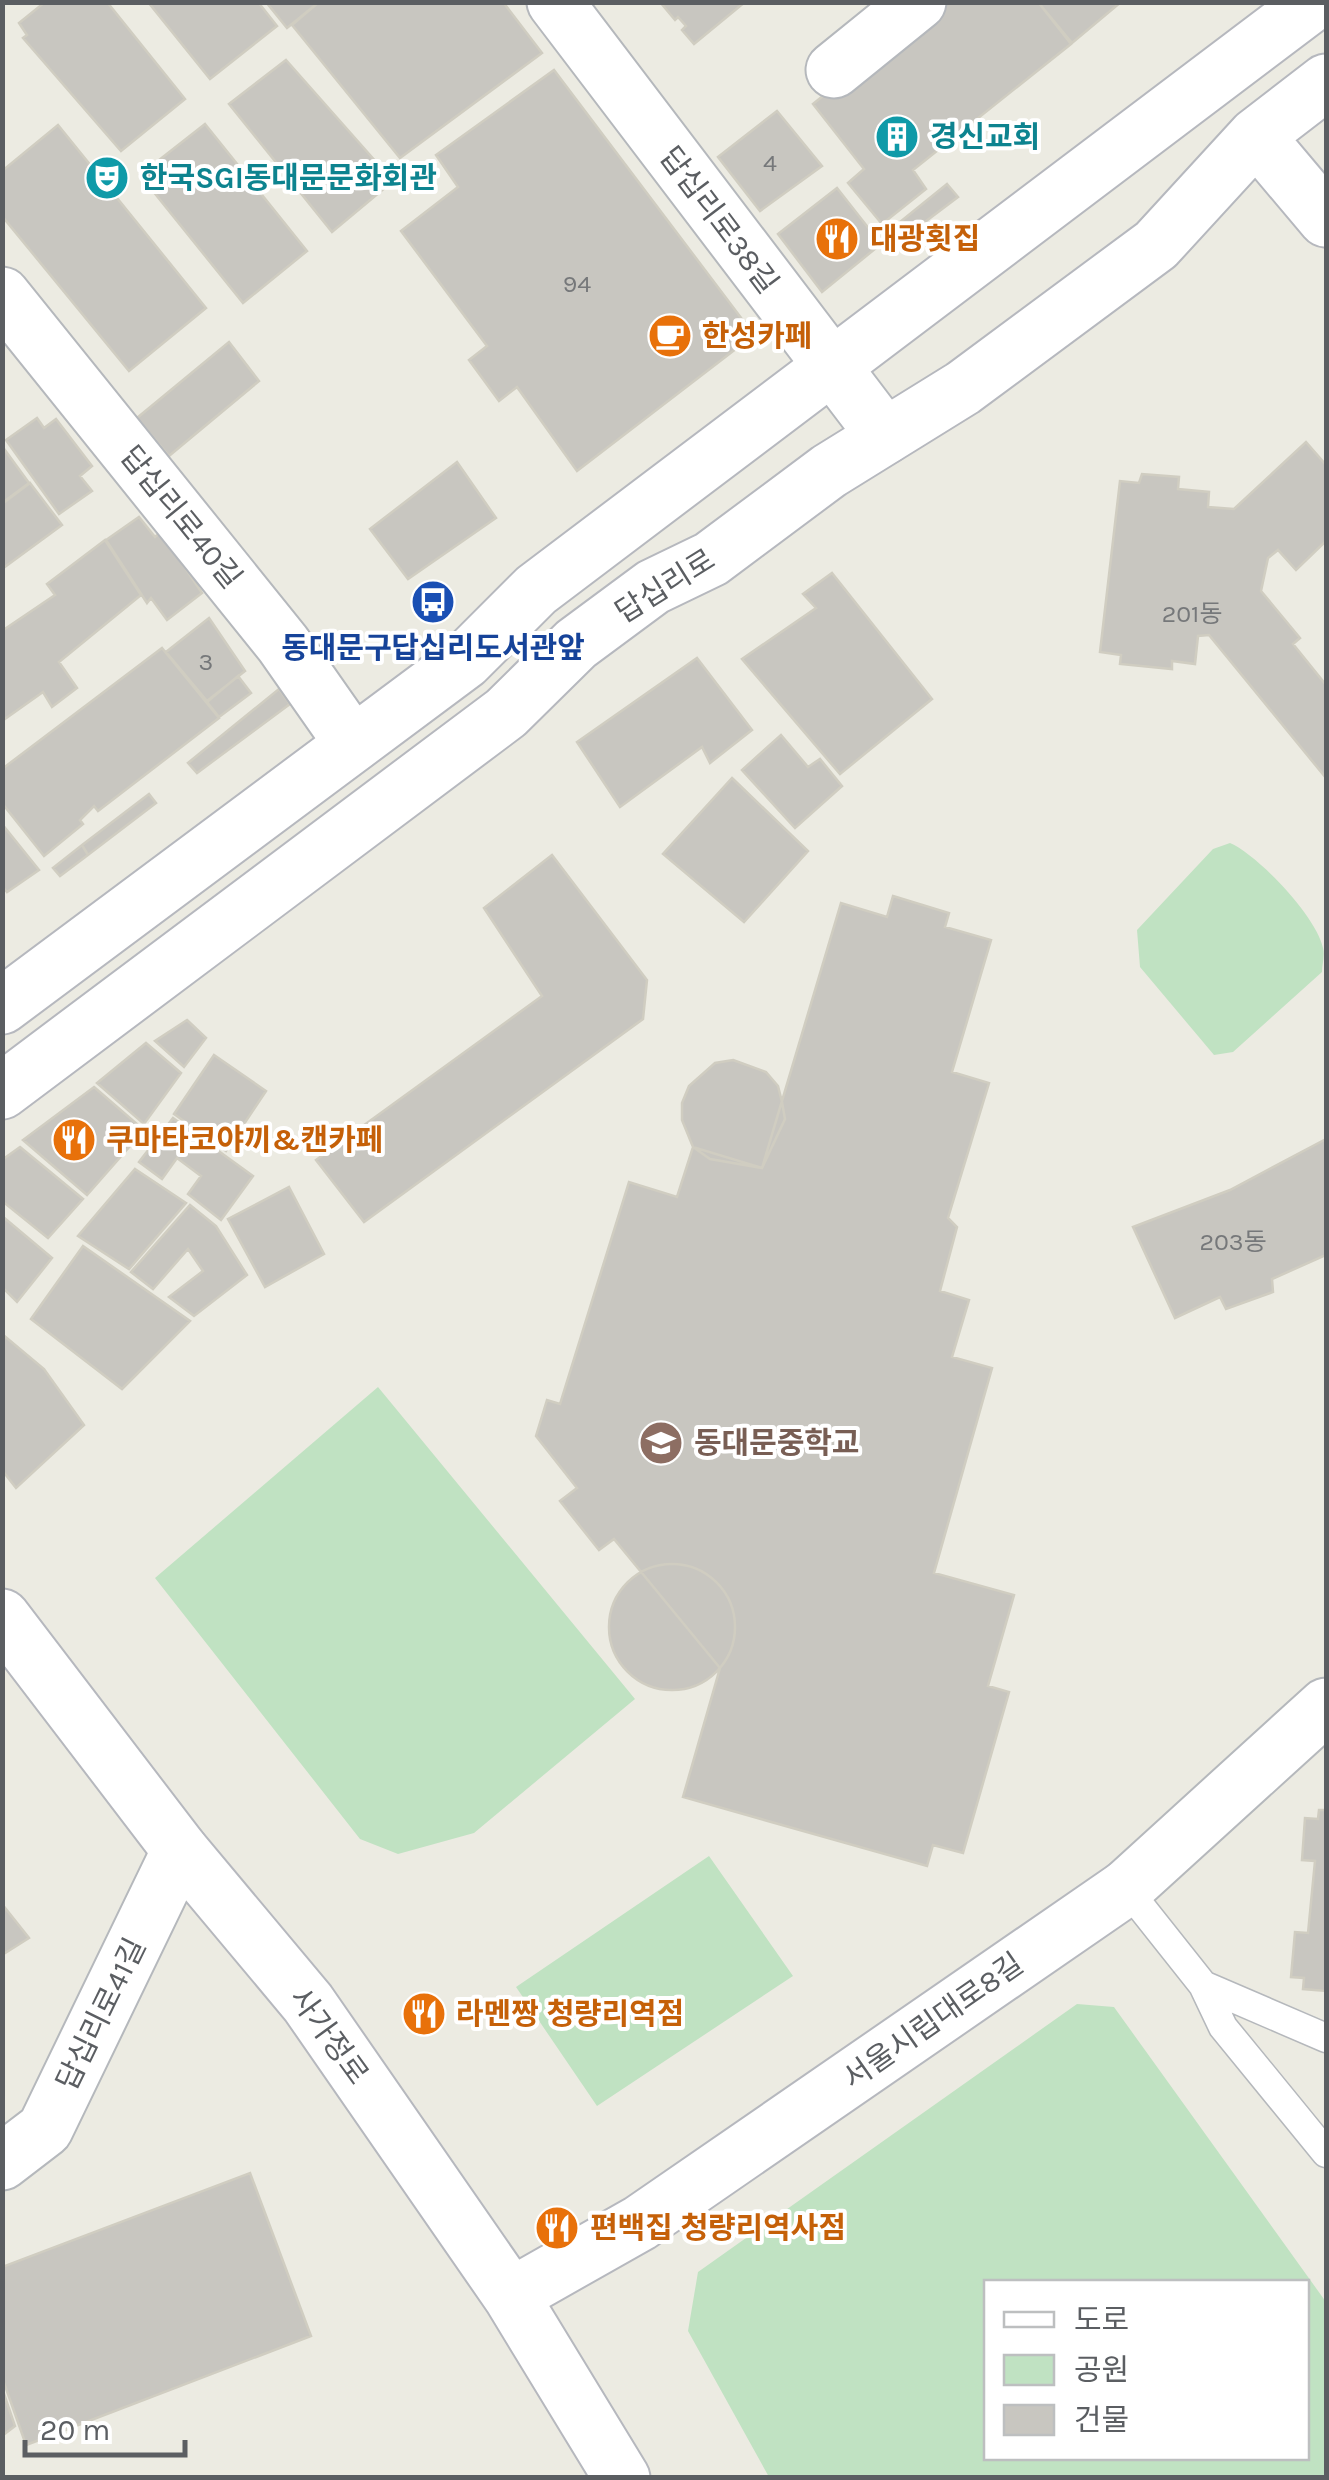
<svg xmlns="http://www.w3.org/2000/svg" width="1329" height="2480" viewBox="0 0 1329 2480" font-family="Karla,'Noto Sans KR',sans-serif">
	<rect width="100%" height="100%" fill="#ecebe2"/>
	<path fill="#c0e2c2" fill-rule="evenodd" d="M1230 843C1258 855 1317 917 1323 948 1325 955 1322 965 1322 972L1233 1052 1214 1055 1140 967 1137 930 1213 849Z
		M378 1387 635 1699 474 1833 398 1854 360 1839 155 1578Z
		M709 1856 793 1976 597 2106 516 1987Z
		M1077 2004 1114 2007 1326 2302V2477H769L688 2331 698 2272ZM986 2282H1306V2458H986Z"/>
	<path fill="#c8c6c0" stroke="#d0cdc1" stroke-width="2.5" d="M45 2H107L185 99 121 151 23 38 27 35 19 23Z
		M148 2H258L277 26 210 79Z
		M266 2H319L287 28Z
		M319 2H503L542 53 400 158 292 25Z
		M660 2H745L694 44 682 30 686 26 678 17 675 20Z
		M939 2H1038L1071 44 913 170 926 189 882 224 848 183 864 169 813 104Z
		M1038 2H1121L1072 43Z
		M286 60 393 181 332 232 229 104Z
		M554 70 754 335 577 471 517 387 499 401 469 360 487 346 401 231 458 187 436 155Z
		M777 111 822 166 760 211 718 157Z
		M205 124 307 251 243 303 140 175Z
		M58 125 206 308 129 371 2 216V171Z
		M947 184 958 197 893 246 884 235Z
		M837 188 881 244 822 292 778 234Z
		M229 342 259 381 169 456 137 418Z
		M37 418 44 428 56 419 92 466 80 476 92 491 59 514 6 440Z
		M1306 442 1326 465V541L1296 570 1278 550 1268 558 1261 591 1300 638 1293 644 1326 685V778L1209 635 1198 636 1195 664 1172 661V669L1120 664 1121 655 1100 652 1120 481 1139 483 1142 474 1179 477 1178 489 1209 492 1208 507 1234 509Z
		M2 446 29 483 2 503Z
		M457 462 496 518 408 579 370 529Z
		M30 483 62 525 2 569V504Z
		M139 517 155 537 161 532 202 593 167 620 151 598 147 603 106 540Z
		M105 540 141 595 59 662 77 688 52 707 43 692 2 721V631L55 595 47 584Z
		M832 573 932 699 840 774 742 659 816 608 803 594Z
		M209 618 245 671 207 701 166 652Z
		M162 648 219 718 98 811 94 806 80 820 83 824 44 856 2 803V769Z
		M697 658 752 730 710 763 702 747 620 807 577 742Z
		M238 676 251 693 219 717 207 702Z
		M279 689 290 704 197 773 188 763Z
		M781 735 808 767 820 759 842 786 795 828 742 770Z
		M732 778 808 851 744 922 663 854Z
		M149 794 156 803 88 855 82 845Z
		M2 824 39 870 7 892 2 886Z
		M82 845 88 855 60 876 53 868Z
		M552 855 647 980 643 1019 364 1222 316 1160 542 996 484 908Z
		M893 896 949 913 945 927 991 940 952 1072 989 1083 948 1218 957 1227 940 1291 969 1300 952 1357 992 1368 934 1573 1014 1595 988 1686 1009 1692 963 1853 933 1845 927 1866 683 1797 720 1668 614 1539 599 1550 560 1501 577 1488 536 1436 547 1400 560 1404 629 1182 677 1197 693 1147 762 1168 841 903 887 917Z
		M187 1020 206 1038 184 1067 155 1041Z
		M146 1043 181 1073 144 1124 97 1083Z
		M214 1055 266 1091 226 1151 174 1114Z
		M733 1060 766 1072 778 1086 782 1102 785 1119 762 1168 710 1159 693 1147 682 1120V1103L689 1086 715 1063Z
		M94 1087 144 1130 87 1195 23 1140Z
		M173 1118 253 1176 221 1220 188 1194 201 1176 177 1158 162 1179 139 1162Z
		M1326 1139V1255L1272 1279 1273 1292 1226 1309 1220 1297 1175 1318 1133 1227 1230 1190Z
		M20 1147 83 1199 48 1238 2 1201V1160Z
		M135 1169 186 1203 129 1269 78 1236Z
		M289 1187 324 1254 265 1287 228 1219Z
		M190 1205 216 1226 247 1275 194 1316 169 1297 203 1271 188 1249 153 1289 131 1272Z
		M2 1216 52 1258 17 1302 2 1287Z
		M83 1246 190 1321 122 1389 31 1319Z
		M2 1334 44 1369 84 1425 16 1488 2 1470Z
		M609 1627a63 63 0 1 1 126 0a63 63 0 1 1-126 0Z
		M1319 1810H1326V1991L1303 1989 1304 1978 1291 1977 1295 1932 1308 1933 1315 1861 1302 1860 1305 1818 1318 1819Z
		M2 1904 29 1938 2 1955Z
		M250 2173 311 2336 26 2445 2 2377V2267Z
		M2 2388 15 2426 2 2436Z"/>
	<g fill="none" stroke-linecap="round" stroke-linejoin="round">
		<defs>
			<path id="lane" d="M1126 1888 1203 1985 1223 2027 1326 2153
				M1203 1985 1326 2038"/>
			<path id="street" d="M555 2 885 436
				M834 70 918 2
				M2 295 283 644 353 744
				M1126 1888 1326 1706
				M2 2162 45 2129 180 1850"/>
			<path id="secondary" d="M1256 136 1326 219
				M2 1006 465 661 536 590 1314 2
				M2 1091 506 713 576 644 653 587 711 559 829 471 963 388 1156 245 1256 136 1326 82
				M2 1617 180 1850 308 2003 511 2296 622 2478
				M511 2296 640 2223 1126 1888"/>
		</defs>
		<use href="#lane" stroke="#b5b8bc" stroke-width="31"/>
		<use href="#street" stroke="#b5b8bc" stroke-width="59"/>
		<use href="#secondary" stroke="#b6b8be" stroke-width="59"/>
		<use href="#lane" stroke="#fff" stroke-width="28"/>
		<use href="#street" stroke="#fff" stroke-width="55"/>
		<use href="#secondary" stroke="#fff" stroke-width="55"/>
	</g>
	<defs>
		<symbol id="building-disc" viewBox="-11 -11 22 22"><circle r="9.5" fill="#0f9aa8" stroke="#fff"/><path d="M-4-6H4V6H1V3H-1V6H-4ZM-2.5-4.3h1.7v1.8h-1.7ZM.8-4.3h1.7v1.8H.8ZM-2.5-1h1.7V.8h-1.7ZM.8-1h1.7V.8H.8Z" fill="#fff"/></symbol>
		<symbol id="theatre-disc" viewBox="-11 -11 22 22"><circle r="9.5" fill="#0f9aa8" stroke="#fff"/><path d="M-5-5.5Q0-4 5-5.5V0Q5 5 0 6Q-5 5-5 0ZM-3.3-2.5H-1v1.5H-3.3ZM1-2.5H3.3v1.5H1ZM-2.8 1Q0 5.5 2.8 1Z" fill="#fff"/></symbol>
		<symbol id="restaurant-disc" viewBox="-11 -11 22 22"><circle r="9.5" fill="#e8710a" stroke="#fff"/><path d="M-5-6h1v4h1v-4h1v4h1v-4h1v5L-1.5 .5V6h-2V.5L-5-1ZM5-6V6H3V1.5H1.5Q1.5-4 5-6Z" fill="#fff"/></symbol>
		<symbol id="cafe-disc" viewBox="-11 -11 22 22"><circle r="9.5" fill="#e8710a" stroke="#fff"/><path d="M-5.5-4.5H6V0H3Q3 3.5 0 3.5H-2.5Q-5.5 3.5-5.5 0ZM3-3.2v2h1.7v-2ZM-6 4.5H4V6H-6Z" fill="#fff"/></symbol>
		<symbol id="bus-disc" viewBox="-11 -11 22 22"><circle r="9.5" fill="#1a4fb4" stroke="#fff"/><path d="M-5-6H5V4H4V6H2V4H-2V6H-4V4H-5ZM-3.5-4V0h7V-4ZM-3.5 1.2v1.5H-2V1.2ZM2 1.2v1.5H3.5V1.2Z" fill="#fff"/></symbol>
		<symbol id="school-disc" viewBox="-11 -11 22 22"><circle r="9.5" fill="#8d6e63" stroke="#fff"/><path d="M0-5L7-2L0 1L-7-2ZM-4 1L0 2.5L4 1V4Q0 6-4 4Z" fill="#fff"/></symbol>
	</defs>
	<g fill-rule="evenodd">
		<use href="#building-disc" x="872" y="112" width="50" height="50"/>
		<use href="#theatre-disc" x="82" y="153" width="50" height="50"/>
		<use href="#restaurant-disc" x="812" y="214" width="50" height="50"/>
		<use href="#cafe-disc" x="645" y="311" width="50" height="50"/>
		<use href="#bus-disc" x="408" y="577" width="50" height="50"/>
		<use href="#restaurant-disc" x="49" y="1115" width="50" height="50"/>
		<use href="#school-disc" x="636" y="1418" width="50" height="50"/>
		<use href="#restaurant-disc" x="399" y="1989" width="50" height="50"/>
		<use href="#restaurant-disc" x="532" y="2203" width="50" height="50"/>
	</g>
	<g text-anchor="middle" stroke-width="8" stroke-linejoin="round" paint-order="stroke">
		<g font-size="25" fill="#76787a">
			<text x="770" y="171">4</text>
			<text x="577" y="292">94</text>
			<text x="1192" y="622">201동</text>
			<text x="206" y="670">3</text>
			<text x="1233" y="1250">203동</text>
		</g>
		<g font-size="30" font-weight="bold" fill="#0d838f" stroke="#fff" text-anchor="start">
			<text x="930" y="147">경신교회</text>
			<text x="140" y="188">한국SGI동대문문화회관</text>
		</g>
		<g font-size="30" fill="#5b5e62" stroke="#fff">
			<text transform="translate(719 220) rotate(53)" y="10">답십리로38길</text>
			<text transform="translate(181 517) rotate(51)" y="10">답십리로40길</text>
			<text transform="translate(665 586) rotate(-32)" y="10">답십리로</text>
			<text transform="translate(101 2014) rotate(-64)" y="10">답십리로41길</text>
			<text transform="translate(933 2021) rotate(-35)" y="10">서울시립대로8길</text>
			<text transform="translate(329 2036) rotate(54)" y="10">사가정로</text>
		</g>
		<g font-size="30" font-weight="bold" fill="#c56008" stroke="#fff" text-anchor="start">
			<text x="870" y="249">대광횟집</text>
			<text x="702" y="346">한성카페</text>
			<text x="106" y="1150">쿠마타코야끼&amp;캔카페</text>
			<text x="456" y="2024">라멘짱 청량리역점</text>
			<text x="590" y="2238">편백집 청량리역사점</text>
		</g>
		<g font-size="30" font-weight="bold" fill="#164399" stroke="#fff">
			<text x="433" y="658">동대문구답십리도서관앞</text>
		</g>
		<g font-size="30" font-weight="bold" fill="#785e54" stroke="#fff" text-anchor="start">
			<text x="694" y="1453">동대문중학교</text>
		</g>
	</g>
	<rect width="1329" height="2480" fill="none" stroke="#5b5e62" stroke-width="10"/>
	<rect x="984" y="2280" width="325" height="180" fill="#ffffff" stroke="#bdbfc0" stroke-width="2.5"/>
	<rect x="1004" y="2312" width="50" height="15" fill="#ffffff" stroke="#bdbfc0" stroke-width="2.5"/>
	<text x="1074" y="2330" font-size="30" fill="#5b5e62">도로</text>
	<rect x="1004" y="2355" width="50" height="30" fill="#c0e2c2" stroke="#bdbfc0" stroke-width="2.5"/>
	<text x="1074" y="2380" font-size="30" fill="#5b5e62">공원</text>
	<rect x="1004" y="2405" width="50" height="30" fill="#c8c6c0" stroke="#bdbfc0" stroke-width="2.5"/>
	<text x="1074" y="2430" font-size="30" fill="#5b5e62">건물</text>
	<path d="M25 2440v15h160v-15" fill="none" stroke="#5b5e62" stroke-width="5"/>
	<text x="40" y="2440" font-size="30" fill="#5b5e62" stroke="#ffffff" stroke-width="8" paint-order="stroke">20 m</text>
</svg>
